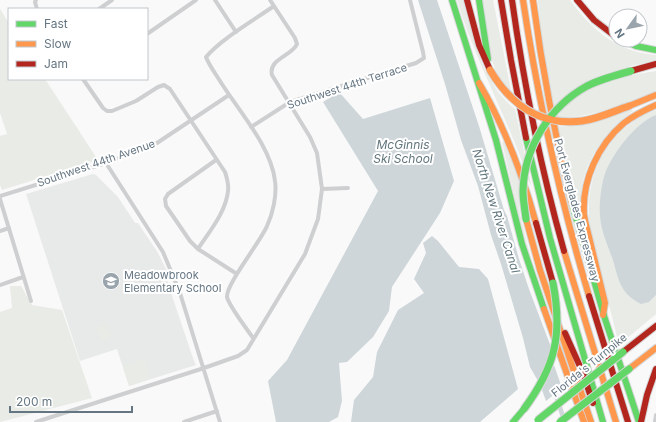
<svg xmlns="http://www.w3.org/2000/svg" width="656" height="422" viewBox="0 0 656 422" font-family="Inter,sans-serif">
	<rect width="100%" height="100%" fill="#f9f9f9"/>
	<path fill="#e8e9e9" d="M93 174 96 175 118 197 135 223H138L158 253 167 271 168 284 194 361 196 365 129 386 117 349 80 361 26 194Z"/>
	<path fill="#e8ebe6" d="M457 0H463L482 63 486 72 498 92 507 102 515 109 531 184 530 185C510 121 476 64 457 0Z
		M481 0H493L512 95C487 69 487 34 481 0Z
		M538 0H570C592 30 617 52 656 55V61L630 66 632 75 656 71V91C624 103 590 120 555 117L541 32Z
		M0 9 9 23V79H45L98 160 2 190 0 185V136L7 134 0 113Z
		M632 109 633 111C608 130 588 154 582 186 580 196 582 208 580 216L557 126C584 128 607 118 632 109Z
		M656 110V115C638 122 624 141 614 158L649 302 656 295V314L619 345 590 228C583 177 606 129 656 110Z
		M502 142H504L519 179V203L520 214 533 267 518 212Z
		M10 286H21L32 305 62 310 92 398 0 422V312L12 308Z
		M104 323 112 336 103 342 95 329Z
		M144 359 150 379 129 386 123 366Z"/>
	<path fill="#ced6d9" d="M418 0H437L479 126 504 210 507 216 519 259 529 289 551 347 545 366 538 381 530 367 523 338 501 264 491 235 478 186 461 140 445 84Z
		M339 92 363 119 430 98 454 181 440 213 392 287 389 311 373 337 347 362 339 363 342 401 338 417 329 422H276L268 381 287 360 378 191 323 102Z
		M656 115V295L649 302 641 304C620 293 619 281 613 260 608 246 601 231 600 216 599 204 601 188 604 177 610 156 636 122 656 115Z
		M432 236 438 241 459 267 479 269 488 279 518 389 480 422H351L354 400 373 377 377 352 398 310 424 293 414 279 426 253 423 243Z
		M554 365 562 388 546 401 542 390Z"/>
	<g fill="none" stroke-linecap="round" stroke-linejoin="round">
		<path stroke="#ced6d9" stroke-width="4.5" d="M554 389 564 420"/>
		<defs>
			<path id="fast" d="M452 0 496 140 522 244 544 309
				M479 0 488 59
				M623 40 636 46 656 50
				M526 138 550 238 603 422
				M572 204 605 319 639 422
				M513 422 524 409"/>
			<path id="slow" d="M523 0C538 101 560 198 589 296
				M533 0C542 69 555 137 572 204
				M479 83C505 127 522 173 536 223
				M629 106 656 95
				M526 219 540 270 591 422
				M564 251 616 422
				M544 309 584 422
				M603 315 605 303C600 282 595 262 590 241 588 232 585 223 584 214 582 180 598 145 624 123 634 115 645 110 656 105
				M629 369 656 348"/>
			<path id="jam" d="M467 0 479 45 490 70
				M501 0 511 60 526 138
				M512 0C524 85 541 169 564 251
				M577 0 594 20 616 37
				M631 71 656 64
				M536 223 553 283
				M589 296 628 422
				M565 333 582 371 593 403
				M623 352 656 326
				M641 422 647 395 656 369"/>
		</defs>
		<use href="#fast" stroke="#d5d6d7" stroke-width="8"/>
		<use href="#slow" stroke="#d5d6d7" stroke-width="8"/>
		<use href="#jam" stroke="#d5d6d7" stroke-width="8"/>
		<path stroke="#cecfd0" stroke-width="4" d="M36 0 35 2 37 9
			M215 0 236 32
			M99 9 112 0
			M147 34 196 0
			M83 79 103 108 107 111H112L136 101 158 87 164 85 170 89 225 172C227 178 229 184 228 191 226 212 209 232 198 249
			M251 127 290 102 416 63 424 58 423 52 410 0
			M216 160 168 194 165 199 166 206 190 241 198 249 237 274
			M106 163 163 252 180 293 220 422
			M322 189 348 188
			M0 196 106 163 157 143 229 95
			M0 199 31 301
			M0 231 9 228
			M0 285 23 277
			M253 338C247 329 229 306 227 297 226 284 261 241 267 226 273 213 277 195 275 181 271 146 238 110 220 81 215 73 209 65 206 57 221 39 254 20 274 6
			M36 422 204 368 238 356 247 350 305 254 318 219 322 189 317 153 310 137 272 75C268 59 292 56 297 44L295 38 270 0
			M184 422 217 411
			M655 422 656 415"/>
		<use href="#fast" stroke="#63d668" stroke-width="6"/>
		<use href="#slow" stroke="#ff974d" stroke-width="6"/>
		<use href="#jam" stroke="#b3261e" stroke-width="6"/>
		<defs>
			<path id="fast-bridge" d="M526 219C525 210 523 201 523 191 524 148 549 107 587 86 601 79 616 75 631 71
				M524 409C555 367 563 335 553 283
				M538 420 623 352
				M560 422 629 369"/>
			<path id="slow-bridge" d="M490 70C510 104 540 126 582 121 598 119 614 111 629 106"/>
		</defs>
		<use href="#fast-bridge" stroke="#d5d6d6" stroke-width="9" stroke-linecap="butt"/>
		<use href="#slow-bridge" stroke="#d5d6d6" stroke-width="9" stroke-linecap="butt"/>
		<use href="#fast-bridge" stroke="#63d668" stroke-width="7"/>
		<use href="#slow-bridge" stroke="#ff974d" stroke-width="7"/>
	</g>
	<defs>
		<symbol id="school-disc" viewBox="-11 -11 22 22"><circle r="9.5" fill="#99a4ac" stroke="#fff"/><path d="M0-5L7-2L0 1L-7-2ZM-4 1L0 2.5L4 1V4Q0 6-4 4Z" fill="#fff"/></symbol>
	</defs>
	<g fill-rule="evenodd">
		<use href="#school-disc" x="101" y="271" width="20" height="20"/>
	</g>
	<g text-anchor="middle" stroke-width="4" stroke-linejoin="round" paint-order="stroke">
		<g font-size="11" fill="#657683" stroke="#fff">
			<text transform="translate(347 86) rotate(-18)" y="4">Southwest 44th Terrace</text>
			<text transform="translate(96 163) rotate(-19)" y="4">Southwest 44th Avenue</text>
			<text transform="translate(577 210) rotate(75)" y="4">Port Everglades Expressway</text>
			<text transform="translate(589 365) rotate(-39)" y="4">Florida's Turnpike</text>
		</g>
		<g font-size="11" fill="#657683" stroke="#fff" text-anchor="start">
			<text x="124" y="279">Meadowbrook<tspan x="124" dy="13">Elementary School</tspan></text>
		</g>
		<g font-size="12" font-style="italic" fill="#60757c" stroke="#fff">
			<text x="403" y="149">McGinnis<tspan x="403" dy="14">Ski School</tspan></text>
			<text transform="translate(496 211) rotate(72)" y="4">North New River Canal</text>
		</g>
	</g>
	<rect x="8" y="8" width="140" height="72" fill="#ffffff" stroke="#c1c8cd"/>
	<rect x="16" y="21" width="20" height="6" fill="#63d668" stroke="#c1c8cd"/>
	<text x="44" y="28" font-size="12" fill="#657683">Fast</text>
	<rect x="16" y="41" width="20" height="6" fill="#ff974d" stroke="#c1c8cd"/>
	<text x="44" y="48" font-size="12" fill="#657683">Slow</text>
	<rect x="16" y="61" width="20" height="6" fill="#b3261e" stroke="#c1c8cd"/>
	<text x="44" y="68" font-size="12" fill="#657683">Jam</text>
	<g transform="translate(628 28) rotate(237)"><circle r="19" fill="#ffffff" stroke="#c1c8cd"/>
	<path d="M0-3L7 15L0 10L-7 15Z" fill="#99a4ac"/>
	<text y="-6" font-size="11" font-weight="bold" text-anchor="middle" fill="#657683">N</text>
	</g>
	<path d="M10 406v6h122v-6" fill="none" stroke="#657683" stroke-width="2"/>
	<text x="16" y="406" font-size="12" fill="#657683" stroke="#ffffff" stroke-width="3" paint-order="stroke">200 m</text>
</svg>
